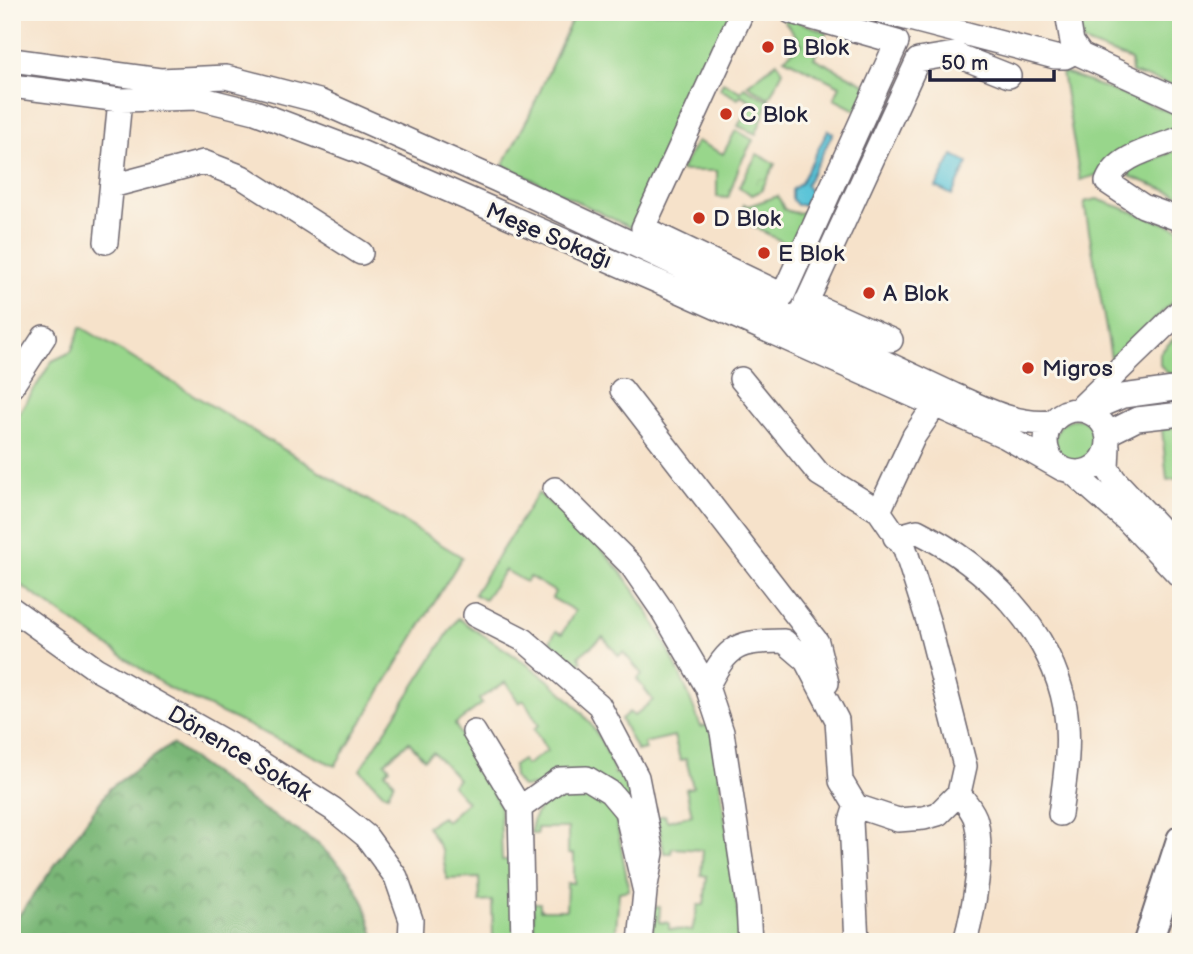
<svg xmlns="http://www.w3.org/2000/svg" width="1193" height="954" viewBox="0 0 1193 954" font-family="'Balsamiq Sans',sans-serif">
	<defs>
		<pattern id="forest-crowns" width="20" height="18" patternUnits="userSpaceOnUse" patternTransform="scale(1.75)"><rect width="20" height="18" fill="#7ab777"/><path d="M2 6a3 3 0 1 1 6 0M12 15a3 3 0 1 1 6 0" fill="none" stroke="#649463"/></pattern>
		<pattern id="park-crowns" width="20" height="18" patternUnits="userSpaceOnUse" patternTransform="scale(1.75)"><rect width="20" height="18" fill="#98d68b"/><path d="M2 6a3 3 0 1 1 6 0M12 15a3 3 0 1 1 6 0" fill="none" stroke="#83b779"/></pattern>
	</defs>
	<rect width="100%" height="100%" fill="#fbf7ec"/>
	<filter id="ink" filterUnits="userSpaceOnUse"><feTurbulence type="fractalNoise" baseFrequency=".0143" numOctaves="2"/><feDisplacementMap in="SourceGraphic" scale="14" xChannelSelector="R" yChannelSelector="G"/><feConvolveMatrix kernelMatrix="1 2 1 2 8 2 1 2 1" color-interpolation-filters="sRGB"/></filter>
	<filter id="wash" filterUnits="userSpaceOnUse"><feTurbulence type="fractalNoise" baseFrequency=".00686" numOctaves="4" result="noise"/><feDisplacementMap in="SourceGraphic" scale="28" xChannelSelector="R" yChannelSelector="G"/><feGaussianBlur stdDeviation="1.57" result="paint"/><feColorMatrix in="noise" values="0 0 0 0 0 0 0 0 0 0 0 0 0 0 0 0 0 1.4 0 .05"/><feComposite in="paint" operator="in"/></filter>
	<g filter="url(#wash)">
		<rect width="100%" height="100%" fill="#f6e2ca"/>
		<path fill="#98d68b" stroke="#5d7c63" stroke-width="2" d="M575 12H735L635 230 503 165 529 116Z
			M1077 12H1181V88L1132 73 1131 60 1082 42Z
			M780 15 827 32 814 58 869 86 857 111 834 99 840 86 784 58 802 44Z
			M777 62 783 71 769 98 747 85Z
			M1062 72 1181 116V131L1100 174 1080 180Z
			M723 82 741 92 744 87 769 101 756 134 738 126 752 101 741 95 738 99 720 89Z
			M736 130 753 140 740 164 728 198 717 197V171H680L697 141 723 154Z
			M1181 148V196L1129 176 1131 169Z
			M778 196 784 209C796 215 803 214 814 206L794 248 741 220 744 204 748 206Z
			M1097 199 1181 229V293L1112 364 1084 202Z
			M81 327 462 557 335 766 168 688 12 579V425L52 361 71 352Z
			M1181 331V375L1169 374 1160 365V353Z
			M1055 440a21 21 0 1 1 42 0a21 21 0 1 1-42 0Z
			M1181 427V478L1167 480 1162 429Z
			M538 493C561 512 586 532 606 554 651 605 678 665 701 727L712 724 742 942H653L652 907H660L659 922 669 923V929L692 931 698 905H704L707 876 701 875 703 850 672 848 671 853H664L657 817 665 815 667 821 692 815 686 789 693 787 686 759 680 760 674 736 644 743 645 749 637 751 621 719 629 712 634 716 653 700 637 679 642 674 623 652 619 656 603 637 579 656 582 661 578 664 550 641 556 631 562 634 575 611 552 598 555 592 530 577 526 582 505 570 484 600 474 594Z
			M458 618C517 660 592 694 615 774L626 773 644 843 608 782 522 787 514 777 513 766 522 760 526 765 547 751 534 729 539 725 524 700 519 703 506 682 479 699 482 704 455 724 500 806 502 860H515L516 942H485L493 938 492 901 480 902 479 878 447 879 442 851 427 826 442 817 446 821 467 802 452 785 458 779 433 752 424 759 409 742 385 762 390 768 385 772 394 782 388 794 383 793 360 770Z
			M567 788C589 789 607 796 616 819L629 890 619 892 615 942H534L533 903H540V910H566L567 883H574V854H568V828H537V834H531C532 808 546 801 567 788Z"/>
		<path fill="url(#forest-crowns)" stroke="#4e6c59" stroke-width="2" d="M172 744 255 804 317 843 348 873 365 905 376 942H12L15 921 110 788Z"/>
		<path fill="url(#park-crowns)" stroke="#5d7c63" stroke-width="2" d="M757 154 775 164 761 191 752 195 739 187Z"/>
		<path fill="#5cc4d8" stroke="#3f738a" stroke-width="2" d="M828 130 833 133 806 185 811 193 804 205H797L792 199V190L801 183Z
			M953 155 968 163 952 195 936 187Z"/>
	</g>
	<g filter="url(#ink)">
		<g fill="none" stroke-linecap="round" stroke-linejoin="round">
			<defs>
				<path id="minor" d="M742 12 643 228 783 295 897 42 791 12
					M883 12 1055 57H1065L1077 51
					M1067 12 1072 42 1081 55 1181 101
					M12 60 160 80 226 77 319 101 497 180 954 395C986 409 1017 426 1052 422
					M12 86 120 100 199 98 255 112 363 153 657 281 1006 437 1062 469
					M1181 138C1156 148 1117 155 1107 182L1143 206 1181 220
					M112 186 203 162 242 177 361 253
					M106 242 120 100
					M806 302 891 340
					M798 321 918 60 954 54 1009 76
					M741 379 819 474 879 511 905 549 928 621 965 766 959 793 938 814 924 818 898 820 856 806 841 781 837 720 805 659 784 641C738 642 729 643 707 687L722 732 748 906 750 942
					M12 386 44 337
					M622 390 817 642 827 683
					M1078 410 1181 310
					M1046 441a31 31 0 1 1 62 0a31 31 0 1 1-62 0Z
					M1087 411 1123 396 1181 388
					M1107 434 1137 419 1181 414
					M1108 446 1107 468 1114 479 1181 551
					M1072 472 1129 522 1181 577
					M555 489 631 565 662 610 707 687
					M879 511 914 436 935 405
					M895 537 917 531C985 565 1051 629 1065 707 1071 743 1065 779 1060 814
					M12 609 96 669 248 755 333 809 366 836 396 877 411 920 410 942
					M475 615 524 640 599 705 637 777 652 853 646 886
					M474 732 520 808
					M959 793C964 801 974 811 976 821 984 854 974 909 965 942
					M856 806 851 821 857 942
					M523 942 520 808 560 779 587 778 610 792 626 811 645 892 640 942"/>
				<path id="major" d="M1148 942 1181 840"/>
			</defs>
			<use href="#minor" stroke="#6c656d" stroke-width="26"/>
			<use href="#major" stroke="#6c656d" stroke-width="32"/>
			<use href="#minor" stroke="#fff" stroke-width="23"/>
			<use href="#major" stroke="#fff" stroke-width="28"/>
		</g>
	</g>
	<g fill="#c8321e" stroke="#fbf7ec" stroke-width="2.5">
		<circle cx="768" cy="47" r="7"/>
		<circle cx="726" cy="114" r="7"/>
		<circle cx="699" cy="218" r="7"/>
		<circle cx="764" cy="253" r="7"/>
		<circle cx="869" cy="293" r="7"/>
		<circle cx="1028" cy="368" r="7"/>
	</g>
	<g text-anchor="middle" stroke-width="6" stroke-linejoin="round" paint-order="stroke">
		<g font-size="23" fill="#22223b" stroke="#fbf7ec" text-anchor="start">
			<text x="782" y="55">B Blok</text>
			<text x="740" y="122">C Blok</text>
			<text x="713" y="226">D Blok</text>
			<text x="778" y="261">E Blok</text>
			<text x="883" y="301">A Blok</text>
			<text x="1042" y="376">Migros</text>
		</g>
		<g font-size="23" fill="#22223b" stroke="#fbf7ec">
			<text transform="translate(549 235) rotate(23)" y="8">Meşe Sokağı</text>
			<text transform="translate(240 753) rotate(31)" y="8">Dönence Sokak</text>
		</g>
	</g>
	<rect width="1193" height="954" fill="none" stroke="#fbf7ec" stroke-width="42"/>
	<path d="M930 70v10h124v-10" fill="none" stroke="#22223b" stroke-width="3.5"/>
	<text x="941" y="70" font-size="21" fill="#22223b" stroke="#fbf7ec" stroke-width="5" paint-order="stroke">50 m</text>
</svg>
